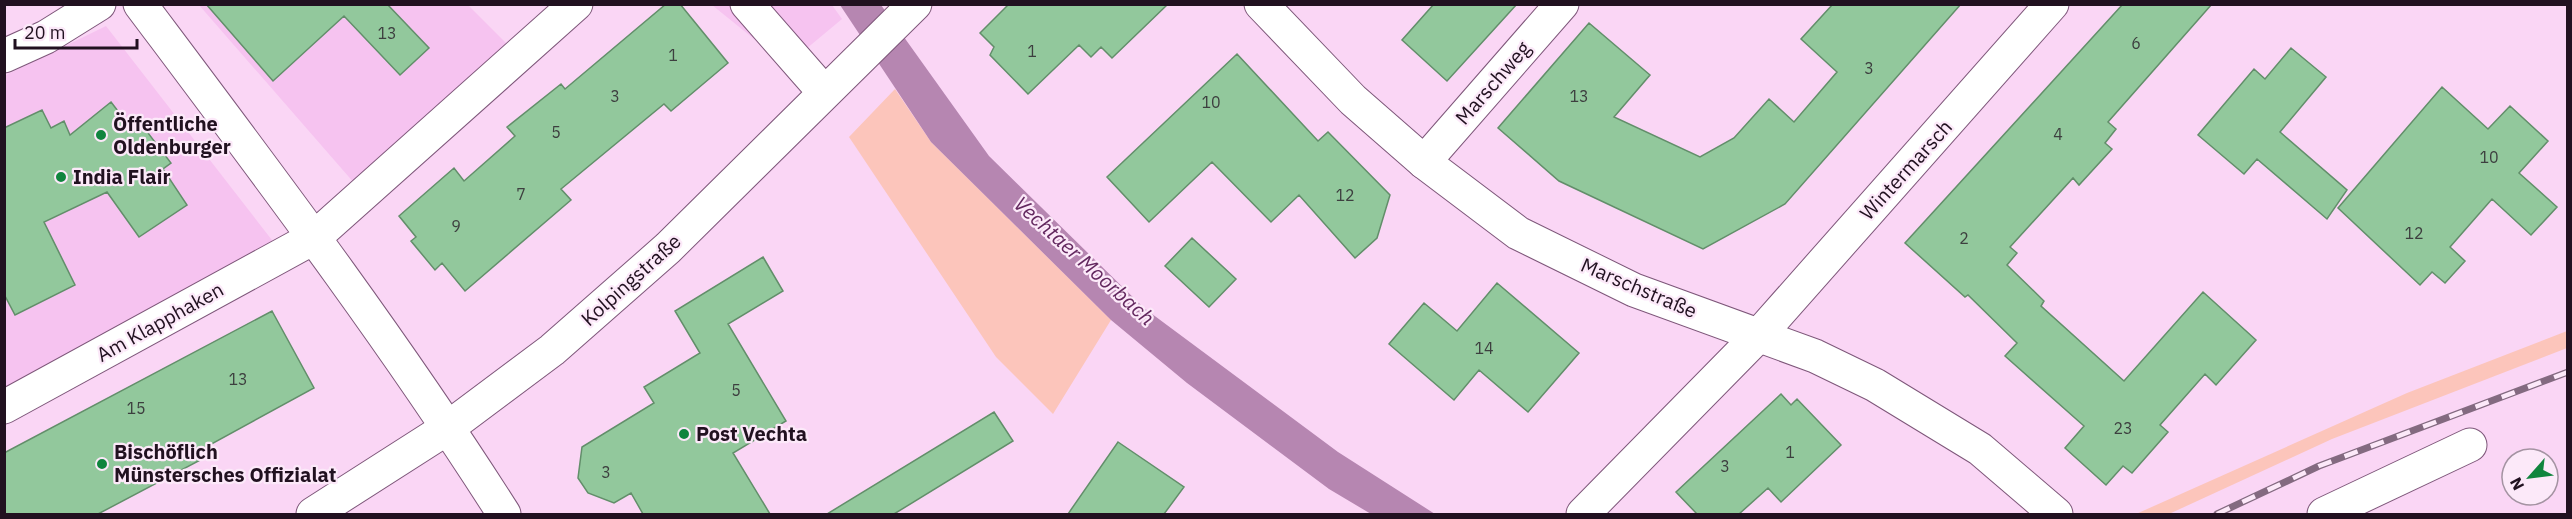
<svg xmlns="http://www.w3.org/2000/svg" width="2572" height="519" viewBox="0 0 2572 519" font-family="'IBM Plex Sans',sans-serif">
	<rect width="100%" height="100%" fill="#fad6f5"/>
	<path fill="#f6c3f0" d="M199 5H468L509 46 355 184Z
		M712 5H832L842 19 782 69 774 55Z
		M106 26 275 244 5 393 4 76Z"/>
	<path fill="#fcc5bb" d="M895 89 931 142 1111 320 1053 414 996 357 849 137Z
		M2567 331V348L2332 439 2169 514H2136L2407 393Z"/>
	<path fill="#b686b1" d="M840 5H881L989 156 1144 308 1338 452 1435 514H1371L1329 489 1187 383 1111 320 931 142Z"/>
	<path fill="#92c89c" stroke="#628e6a" stroke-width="1.5" d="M206 4H387L429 48 400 75 344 16 273 81Z
		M666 4H680L728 63 671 111 664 104 561 189 571 200 465 291 442 263 435 270 411 241 416 237 399 216 454 168 464 181 515 136 507 127 561 84 565 89Z
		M1009 4H1168L1112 58 1101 47 1091 57 1079 45 1028 94 990 55 994 47 980 33Z
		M1434 4H1517L1447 81 1402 40Z
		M1833 4H1961L1785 204 1703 249 1559 181 1498 128 1589 23 1650 75 1614 117 1700 157 1734 138 1769 99 1794 122 1837 72 1801 39Z
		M2123 4H2212L2108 122 2116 129 2105 143 2112 149 2079 185 2073 178 2010 247 2017 253 2007 265 2044 301 2041 306 2124 381 2203 292 2256 340 2216 385 2205 374 2160 425 2168 432 2132 473 2123 466 2106 485 2065 448 2084 426 2005 356 2017 343 1968 295 1965 297 1905 243Z
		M2291 48 2326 77 2280 132 2347 190 2327 219 2257 159 2244 174 2198 135 2254 69 2265 79Z
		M1237 54 1318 141 1328 132 1390 195 1377 238 1355 258 1299 195 1271 222 1212 162 1149 222 1107 177Z
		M2442 87 2488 129 2510 106 2548 141 2519 173 2557 207 2531 235 2492 199 2450 247 2465 261 2445 283 2432 272 2420 285 2338 208Z
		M111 102 134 132 142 125 171 163 163 169 187 205 139 237 107 192 44 222 75 285 15 315 4 294V128L42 110 51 128 64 121 70 135Z
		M1192 238 1236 279 1209 307 1165 266Z
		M763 257 783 291 728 324 786 421 733 453 770 514H643L631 493 614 503 588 493 578 478 582 447 654 403 644 387 700 353 675 311Z
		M1497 283 1579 353 1528 412 1479 370 1454 400 1389 344 1424 303 1457 331Z
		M272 311 314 388 204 448 208 456 98 514H4V453Z
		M1781 394 1791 405 1797 399 1841 445 1781 502 1768 488 1739 514H1697L1676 492Z
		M994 412 1013 441 894 514H827Z
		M1118 442 1184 487 1164 514H1068Z"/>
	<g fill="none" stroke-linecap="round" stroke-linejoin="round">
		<defs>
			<path id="minor" d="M140 4C266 172 392 338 504 514
				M747 4 824 92
				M1424 162 1562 4
				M4 407 315 237 576 4
				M2324 514 2470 445"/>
			<path id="tertiary" d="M1261 4 1353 100 1424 162 1518 233 1634 290 1815 356 1875 385 1980 449 2056 514
				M4 56 46 37 99 4
				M313 514 449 427 552 350 668 248 915 4"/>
			<path id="secondary" d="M1583 514 1759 335 2052 4"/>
		</defs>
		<use href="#minor" stroke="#7e577a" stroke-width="35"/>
		<use href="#tertiary" stroke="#7e577a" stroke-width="35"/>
		<use href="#secondary" stroke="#7e577a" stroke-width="35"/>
		<use href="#minor" stroke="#fff" stroke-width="33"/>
		<use href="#tertiary" stroke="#fff" stroke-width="33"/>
		<use href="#secondary" stroke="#fff" stroke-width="33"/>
		<defs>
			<path id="rail" d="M2217 514 2319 466 2568 372"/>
		</defs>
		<use href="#rail" stroke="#836a80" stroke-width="7"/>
		<use href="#rail" stroke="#fce9f9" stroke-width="4.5" stroke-dasharray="14" stroke-linecap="butt"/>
	</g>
	<g fill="#10853e" stroke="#fce9f9" stroke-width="2">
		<circle cx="101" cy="135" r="6"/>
		<circle cx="61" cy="177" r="6"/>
		<circle cx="684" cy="434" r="6"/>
		<circle cx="102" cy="464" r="6"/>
	</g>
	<g text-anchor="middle" stroke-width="4.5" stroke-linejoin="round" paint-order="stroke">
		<g font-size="16" fill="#3d3f3f">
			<text x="387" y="39">13</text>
			<text x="2136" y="49">6</text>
			<text x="1032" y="57">1</text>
			<text x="673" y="61">1</text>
			<text x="1869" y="74">3</text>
			<text x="615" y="102">3</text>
			<text x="1579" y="102">13</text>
			<text x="1211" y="108">10</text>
			<text x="556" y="138">5</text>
			<text x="2058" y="140">4</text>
			<text x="2489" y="163">10</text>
			<text x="521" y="200">7</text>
			<text x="1345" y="201">12</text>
			<text x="456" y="232">9</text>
			<text x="2414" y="239">12</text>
			<text x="1964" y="244">2</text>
			<text x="1484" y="354">14</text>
			<text x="238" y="385">13</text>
			<text x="736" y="396">5</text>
			<text x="136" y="414">15</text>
			<text x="2123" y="434">23</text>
			<text x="1790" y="458">1</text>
			<text x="1725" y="472">3</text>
			<text x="606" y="478">3</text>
		</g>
		<g font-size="20" fill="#211120" stroke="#fce9f9">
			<text transform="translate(1493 83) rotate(-49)" y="7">Marschweg</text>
			<text transform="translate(1906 170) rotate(-48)" y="7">Wintermarsch</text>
			<text transform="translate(631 280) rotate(-42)" y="7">Kolpingstraße</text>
			<text transform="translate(1639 288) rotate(23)" y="7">Marschstraße</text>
			<text transform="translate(160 322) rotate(-29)" y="7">Am Klapphaken</text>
		</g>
		<g font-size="20" font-weight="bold" fill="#211120" stroke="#fce9f9" text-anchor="start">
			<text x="113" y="131">Öffentliche<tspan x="113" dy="23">Oldenburger</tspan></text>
			<text x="73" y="184">India Flair</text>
			<text x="696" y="441">Post Vechta</text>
			<text x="114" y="459">Bischöflich<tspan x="114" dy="23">Münstersches Offizialat</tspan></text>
		</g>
		<g font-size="21" font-style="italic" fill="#63285f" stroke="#fce9f9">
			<text transform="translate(1084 261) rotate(42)" y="7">Vechtaer Moorbach</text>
		</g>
	</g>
	<rect width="2572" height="519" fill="none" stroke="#211120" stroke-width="12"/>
	<g transform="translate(2530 477) rotate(242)"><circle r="28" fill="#fce9f9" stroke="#a493a2" stroke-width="1.5"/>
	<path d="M0-4.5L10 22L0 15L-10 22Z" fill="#10853e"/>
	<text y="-9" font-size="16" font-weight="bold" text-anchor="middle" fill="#211120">N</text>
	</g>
	<path d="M15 39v9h122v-9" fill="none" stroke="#211120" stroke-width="3"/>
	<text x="24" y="39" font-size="18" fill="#211120" stroke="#fce9f9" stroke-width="4.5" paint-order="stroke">20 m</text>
</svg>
